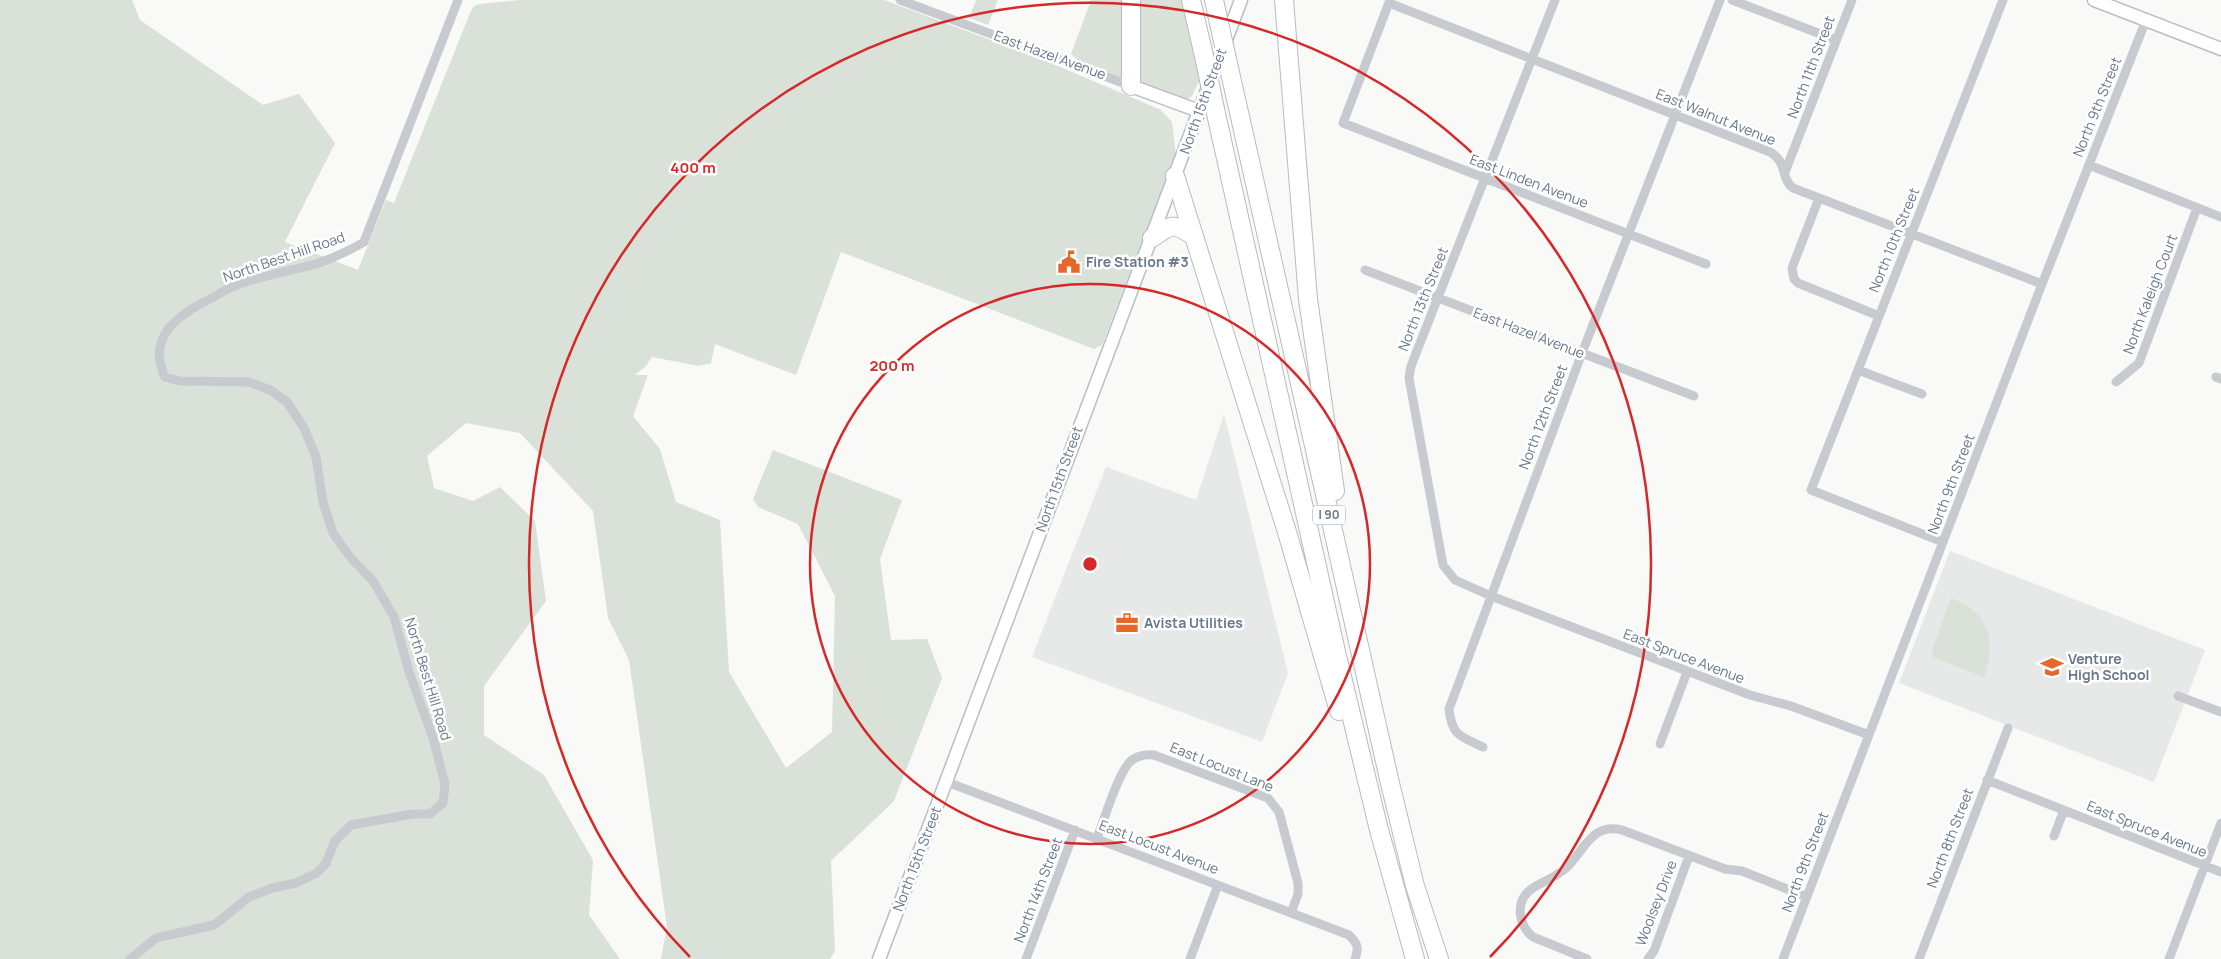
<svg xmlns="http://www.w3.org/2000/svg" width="2221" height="959" viewBox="0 0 2221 959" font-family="Manrope,sans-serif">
	<rect width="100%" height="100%" fill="#f9f9f7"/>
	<path fill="#e7e8e8" d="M1224 414 1288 673 1262 742 1032 657 1106 467 1196 500Z
		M1950 551 2205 650 2154 782 1899 683Z"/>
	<path fill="#dae1d8" d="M0 0H132L140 20 263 105 299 94 335 143 285 242 358 270 386 200 394 203 470 13 474 6 480 4 519 0H884L1044 60 1161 110 1172 122 1176 155 1102 345 1094 349 841 252 796 375 715 344 711 363 699 366 652 357 646 366 635 375H648L633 416 660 449 676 502 720 520 729 672 786 768 832 732 835 596 798 524 758 507 753 499 773 450 902 500 880 559 891 640 927 639 942 678 894 801 831 861 835 951 830 959H661L667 927 629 660 608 618 593 511 520 433 466 423 427 456 434 488 473 501 500 487 535 521 546 601 484 686V735L544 775 593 860 589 915 620 959H0Z
		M976 0H998L988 25 969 18Z
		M1091 0H1126L1127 75 1122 78H1116L1079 61 1071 54Z
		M1136 0H1182L1200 79 1192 96 1188 99 1175 98 1142 84 1137 66Z
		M1951 598C1989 612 1997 641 1984 677L1934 658 1932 650Z"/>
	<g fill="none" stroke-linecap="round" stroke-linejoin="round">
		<defs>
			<path id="secondary" d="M2094 0 2221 49
				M1131 86 1199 111
				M879 959 1241 0"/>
			<path id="highway" d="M1191 0 1204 56
				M1214 0 1219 23
				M1284 0 1308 299 1335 491
				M1229 68 1389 779 1415 886 1439 959
				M1131 86V0
				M1215 109 1336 652 1379 830 1415 959
				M1175 176 1287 532 1339 711
				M1152 238C1170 225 1173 222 1192 235"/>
		</defs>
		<use href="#secondary" stroke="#b9bec3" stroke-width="15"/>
		<use href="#highway" stroke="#b8bbbf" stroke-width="20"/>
		<path stroke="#c7cace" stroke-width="9" d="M900 0 1131 86
			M1390 0 1343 123 1706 264
			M1555 0 1411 366 1409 378 1443 565 1455 580 1491 596 1750 695 1791 706 1869 735
			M1732 0 1836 40
			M1389 3 1770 152C1788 162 1780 178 1793 188L2042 284
			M2089 165 2221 217
			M1785 172 1852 0
			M1819 198 1792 268 1794 279 1798 283 1879 316
			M1365 270 1694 396
			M1858 370 1922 394
			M2216 377 2221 379
			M2116 382 2139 363 2197 208
			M1943 542 1811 490 2003 0
			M2178 696 2221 712
			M1660 744 1687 672
			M1483 747C1460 736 1452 736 1449 709L1582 353 1720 0
			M1987 780 2221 872
			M947 782 1349 935C1358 944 1359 948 1355 959
			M2054 836 2064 810
			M1097 838C1104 821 1119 769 1132 760 1139 755 1146 754 1154 755L1268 798 1279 812 1298 883V894L1291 913
			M130 959 156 938 214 925 249 897 272 888 296 883 317 873 326 863 335 841 351 825 413 814H430L443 803 445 784 433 738 409 672 394 617 373 581 350 557 333 533 323 502 316 457 304 428 287 402 270 390 249 382 180 381 165 377C146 337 178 315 210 299 219 294 228 288 237 285 263 275 292 271 319 263 335 257 349 251 364 242L458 0
			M1026 959 1075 830
			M1190 959 1218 885
			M1587 959 1533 937C1518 925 1514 900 1533 888 1544 881 1556 877 1566 868 1584 851 1592 822 1622 830L1725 869 1742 871 1807 897
			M1648 959 1654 951 1689 856
			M1783 959 2042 284 2146 20
			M1919 959 2008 728
			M2169 959 2221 823"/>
		<use href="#secondary" stroke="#fff" stroke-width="12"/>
		<use href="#highway" stroke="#fff" stroke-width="18"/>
		<defs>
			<path id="highway-bridge" d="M1219 23 1229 68
				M1204 56 1215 109"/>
		</defs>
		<use href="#highway-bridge" stroke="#b8bbbf" stroke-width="20" stroke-linecap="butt"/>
		<use href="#highway-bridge" stroke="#fff" stroke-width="18"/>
	</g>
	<g fill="none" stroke="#d62828" stroke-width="2.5">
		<circle cx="1090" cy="564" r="280"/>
		<path d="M690 957A561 561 0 1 1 1490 957"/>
	</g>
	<defs>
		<symbol id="civic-bare" viewBox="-9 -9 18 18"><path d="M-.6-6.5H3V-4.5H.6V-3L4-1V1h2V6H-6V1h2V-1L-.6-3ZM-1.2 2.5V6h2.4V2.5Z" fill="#e76629" stroke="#fff" stroke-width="2.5" paint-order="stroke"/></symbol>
		<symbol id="office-bare" viewBox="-9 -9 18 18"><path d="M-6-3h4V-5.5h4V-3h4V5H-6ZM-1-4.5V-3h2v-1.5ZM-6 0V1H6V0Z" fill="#e76629" stroke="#fff" stroke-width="2.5" paint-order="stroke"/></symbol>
		<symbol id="school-bare" viewBox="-9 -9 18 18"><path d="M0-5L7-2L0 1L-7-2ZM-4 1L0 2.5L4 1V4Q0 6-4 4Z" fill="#e76629" stroke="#fff" stroke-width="2.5" paint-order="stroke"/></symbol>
	</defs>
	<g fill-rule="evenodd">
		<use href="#civic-bare" x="1053" y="246" width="32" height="32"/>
		<use href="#office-bare" x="1111" y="607" width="32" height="32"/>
		<use href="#school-bare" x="2036" y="651" width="32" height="32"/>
	</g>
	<g text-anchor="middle" stroke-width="5" stroke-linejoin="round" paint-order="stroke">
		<rect fill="#fff" stroke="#95a0ac" stroke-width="1" x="1313" y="505.5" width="32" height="19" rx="4"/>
		<g font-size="12" font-weight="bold" fill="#687789">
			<text x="1329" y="519">I 90</text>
		</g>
		<g font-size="14" fill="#687789" stroke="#fff">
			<text transform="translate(1050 55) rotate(20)" y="5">East Hazel Avenue</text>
			<text transform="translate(1811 67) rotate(-69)" y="5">North 11th Street</text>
			<text transform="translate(1203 101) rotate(-70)" y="5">North 15th Street</text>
			<text transform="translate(2097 107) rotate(-68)" y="5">North 9th Street</text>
			<text transform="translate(1716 117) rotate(22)" y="5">East Walnut Avenue</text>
			<text transform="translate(1529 181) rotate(21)" y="5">East Linden Avenue</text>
			<text transform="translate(1894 240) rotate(-68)" y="5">North 10th Street</text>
			<text transform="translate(284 257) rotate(-19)" y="5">North Best Hill Road</text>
			<text transform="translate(2150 294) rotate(-69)" y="5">North Kaleigh Court</text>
			<text transform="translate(1423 299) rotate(-68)" y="5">North 13th Street</text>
			<text transform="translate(1529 333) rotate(21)" y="5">East Hazel Avenue</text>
			<text transform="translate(1543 417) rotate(-69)" y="5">North 12th Street</text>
			<text transform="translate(1059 479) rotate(-70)" y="5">North 15th Street</text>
			<text transform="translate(1951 484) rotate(-69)" y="5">North 9th Street</text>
			<text transform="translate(1684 656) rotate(21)" y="5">East Spruce Avenue</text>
			<text transform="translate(428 679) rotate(73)" y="5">North Best Hill Road</text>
			<text transform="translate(1222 767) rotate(22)" y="5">East Locust Lane</text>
			<text transform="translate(2147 829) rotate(22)" y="5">East Spruce Avenue</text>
			<text transform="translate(1950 838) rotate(-69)" y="5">North 8th Street</text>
			<text transform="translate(1159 847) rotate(21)" y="5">East Locust Avenue</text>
			<text transform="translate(917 859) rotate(-69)" y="5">North 15th Street</text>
			<text transform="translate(1805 862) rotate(-69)" y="5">North 9th Street</text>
			<text transform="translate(1038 890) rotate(-69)" y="5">North 14th Street</text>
			<text transform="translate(1656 903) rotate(-69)" y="5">Woolsey Drive</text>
		</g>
		<g font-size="14" font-weight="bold" fill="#687789" stroke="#fff" text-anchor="start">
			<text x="1086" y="267">Fire Station #3</text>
			<text x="1144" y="628">Avista Utilities</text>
			<text x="2068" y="664">Venture<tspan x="2068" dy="16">High School</tspan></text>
		</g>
	</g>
	<circle cx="1090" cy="564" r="8" fill="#d62828" stroke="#fff" stroke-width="2.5"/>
	<g font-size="15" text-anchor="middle" font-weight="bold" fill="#d62828" stroke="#fff" stroke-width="5" stroke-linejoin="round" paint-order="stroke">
		<text x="693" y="173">400 m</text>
		<text x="892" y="371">200 m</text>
	</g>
</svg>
